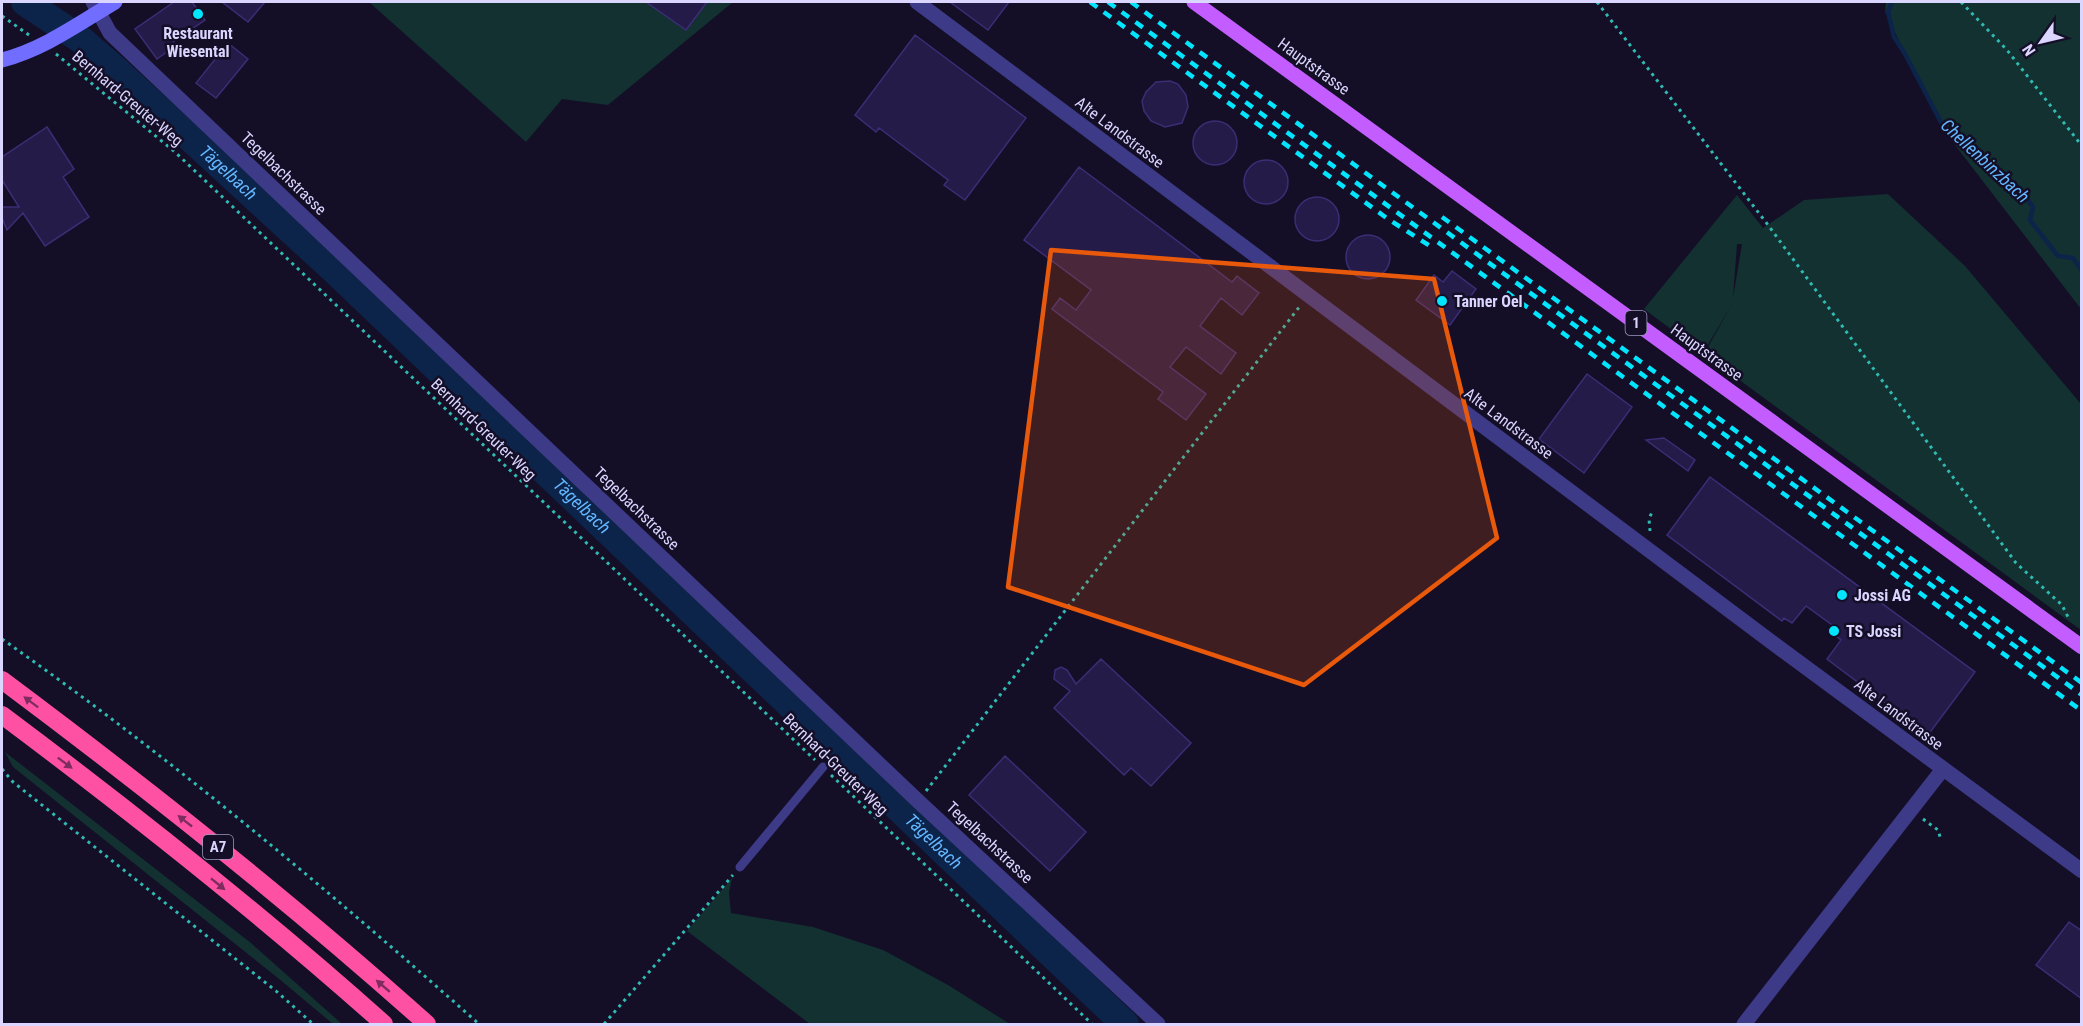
<svg xmlns="http://www.w3.org/2000/svg" width="2083" height="1026" viewBox="0 0 2083 1026" font-family="'Roboto Condensed',sans-serif">
	<rect width="100%" height="100%" fill="#140f27"/>
	<path fill="#123130" fill-rule="evenodd" d="M369 2H733L608 105 562 99 526 142Z
		M1886 2H2081V309L1942 128 1885 12Z
		M1888 194 1965 266 2081 404V630L1704 354 1732 304 1703 353 1644 309 1737 195 1763 228 1759 231 1804 200ZM1737 244H1742L1733 298Z
		M5 752 251 943 342 1024H333L278 978 13 767Z
		M732 878 729 893 731 913 813 927 883 950 948 985 1010 1024H810L687 931Z"/>
	<g fill="none" stroke-linecap="round" stroke-linejoin="round">
		<path stroke="#0c234a" stroke-width="4.5" d="M1892 2 1888 12 1894 37 1905 54 1943 126 1978 155 1993 165 2016 185 2033 207 2030 220 2058 256 2073 258 2082 271"/>
		<path stroke="#0c234a" stroke-width="28" id="s1" d="M25 2 79 38 115 69 332 268 1125 1024"/>
	</g>
	<path fill="#251b49" stroke="#3c2d75" stroke-width="1.5" d="M174 2H192L205 20 173 42 175 46 157 59 135 29Z
		M222 2H265L248 22Z
		M646 2H707L686 30Z
		M950 2H1009L988 30Z
		M915 35 1026 118 965 200 944 185 948 180 879 128 876 132 855 115Z
		M228 43 248 59 216 98 196 83Z
		M1170 81 1178 84 1186 95 1188 107 1182 123 1165 127 1151 121 1144 111 1142 101 1146 92 1156 82Z
		M1193 143a22 22 0 1 1 44 0a22 22 0 1 1-44 0Z
		M47 127 74 169 63 177 89 217 45 246 23 213 7 230 2 218V207H19L2 180V157Z
		M1244 182a22 22 0 1 1 44 0a22 22 0 1 1-44 0Z
		M1079 167 1232 282 1237 276 1259 293 1242 315 1221 298 1200 326 1236 353 1221 374 1186 347 1170 367 1206 394 1186 420 1158 399 1163 392 1052 309 1060 298 1076 310 1091 290 1024 240Z
		M1295 219a22 22 0 1 1 44 0a22 22 0 1 1-44 0Z
		M1346 257a22 22 0 1 1 44 0a22 22 0 1 1-44 0Z
		M1452 271 1476 289 1450 325 1416 300 1434 275 1443 282Z
		M1587 374 1632 407 1584 473 1539 439Z
		M1664 438 1695 460 1688 471 1646 440Z
		M1710 477 1975 672 1928 735 1827 659 1841 640 1828 630 1832 625 1806 606 1792 623 1784 618 1782 621 1667 535Z
		M1101 659 1191 743 1151 786 1131 768 1124 775 1054 708 1070 691 1054 679 1055 670 1061 667 1067 670 1076 684Z
		M1005 756 1086 832 1050 871 969 795Z
		M2069 922 2082 931V999L2036 965Z"/>
	<g fill="none" stroke-linecap="round" stroke-linejoin="round">
		<path stroke="#2fbab2" stroke-width="3" stroke-dasharray="3 4.5" stroke-linecap="butt" d="M1597 2 1768 225 2016 563 2062 605 2069 619
			M1961 2 2007 50 2082 146
			M2 16 29 35
			M56 54 175 152 815 760
			M1650 531 1649 519 1652 512
			M2 639C170 757 326 888 479 1024
			M2 769 13 782 276 991 313 1024
			M831 775 1092 1024
			M926 791 1300 306
			M1923 819 1938 830 1941 840
			M604 1024 733 875"/>
		<path stroke="#3d3a87" stroke-width="9" d="M740 867 823 767"/>
		<path stroke="#3d3a87" stroke-width="15" d="M93 2 110 33 918 801 1158 1024
			M917 2 1785 652 2082 871
			M1744 1024 1943 769"/>
		<path stroke="#716dff" stroke-width="15" d="M2 60C44 49 78 24 115 2"/>
		<path stroke="#c35dff" stroke-width="15" d="M1194 2 2082 647"/>
		<path stroke="#ff51a4" stroke-width="18" d="M2 680C148 789 291 902 427 1024
			M2 715C133 813 262 915 384 1024"/>
		<path stroke="#02e5ff" stroke-width="4.5" stroke-dasharray="9 8" stroke-linecap="butt" d="M1090 2 1388 219 1430 246
			M1108 2 2082 711
			M1131 2 2082 695
			M1442 217 2082 683"/>
	</g>
	<defs><path id="oneway-solid" d="M-6-.8H1V-3.2L6.5 0L1 3.2V.8H-6Z" transform="scale(1.5)"/></defs>
	<g fill="#7e2d5f">
		<use href="#oneway-solid" transform="translate(31 702) rotate(-143)"/>
		<use href="#oneway-solid" transform="translate(65 763) rotate(37)"/>
		<use href="#oneway-solid" transform="translate(185 821) rotate(-142)"/>
		<use href="#oneway-solid" transform="translate(218 884) rotate(39)"/>
		<use href="#oneway-solid" transform="translate(383 986) rotate(-139)"/>
	</g>
	<path fill="#e8590c" fill-opacity="0.2" stroke="#e8590c" stroke-width="4.5" stroke-linejoin="round" d="M1051 250 1434 279 1497 538 1304 685 1008 587Z"/>
	<g fill="#02e5ff" stroke="#140f27" stroke-width="2">
		<circle cx="198" cy="14" r="6"/>
		<circle cx="1442" cy="301" r="6"/>
		<circle cx="1842" cy="595" r="6"/>
		<circle cx="1834" cy="631" r="6"/>
	</g>
	<g text-anchor="middle" stroke-width="5" stroke-linejoin="round" paint-order="stroke">
		<g fill="#140f27" stroke="#9f9abe" stroke-width="1.5">
			<rect x="1625.5" y="311" width="21" height="24" rx="4.5"/>
			<rect x="203" y="835" width="30" height="24" rx="4.5"/>
		</g>
		<g font-size="15" font-weight="bold" fill="#dbd6ff">
			<text x="1636" y="328">1</text>
			<text x="218" y="852">A7</text>
		</g>
		<g font-size="16" font-weight="bold" fill="#dbd6ff" stroke="#140f27" text-anchor="start">
			<text x="198" y="39" text-anchor="middle">Restaurant<tspan x="198" dy="18">Wiesental</tspan></text>
			<text x="1454" y="307">Tanner Oel</text>
			<text x="1854" y="601">Jossi AG</text>
			<text x="1846" y="637">TS Jossi</text>
		</g>
		<g font-size="16" fill="#dbd6ff" stroke="#140f27">
			<text transform="translate(1314 66) rotate(36)" y="6">Hauptstrasse</text>
			<text transform="translate(128 98) rotate(40)" y="6">Bernhard-Greuter-Weg</text>
			<text transform="translate(1120 132) rotate(37)" y="6">Alte Landstrasse</text>
			<text transform="translate(284 173) rotate(44)" y="6">Tegelbachstrasse</text>
			<text transform="translate(1707 352) rotate(36)" y="6">Hauptstrasse</text>
			<text transform="translate(1509 423) rotate(37)" y="6">Alte Landstrasse</text>
			<text transform="translate(484 429) rotate(44)" y="6">Bernhard-Greuter-Weg</text>
			<text transform="translate(637 508) rotate(44)" y="6">Tegelbachstrasse</text>
			<text transform="translate(1899 714) rotate(37)" y="6">Alte Landstrasse</text>
			<text transform="translate(836 764) rotate(44)" y="6">Bernhard-Greuter-Weg</text>
			<text transform="translate(990 842) rotate(43)" y="6">Tegelbachstrasse</text>
		</g>
		<g font-size="18" font-style="italic" fill="#64b7ff" stroke="#140f27">
			<text transform="translate(1985 161) rotate(43)" y="6">Chellenbinzbach</text>
			<text dy="6" stroke="none"><textPath href="#s1" startOffset="266">Tägelbach</textPath></text>
			<text dy="6" stroke="none"><textPath href="#s1" startOffset="752">Tägelbach</textPath></text>
			<text dy="6" stroke="none"><textPath href="#s1" startOffset="1238">Tägelbach</textPath></text>
		</g>
	</g>
	<rect width="2083" height="1026" fill="none" stroke="#dbd6ff" stroke-width="6"/>
	<g transform="translate(2041 42) rotate(236)" stroke="#140f27" stroke-width="4.5" paint-order="stroke">
	<path d="M0-4.5L10 22L0 15L-10 22Z" fill="#dbd6ff"/>
	<text y="-9" font-size="16" font-weight="bold" text-anchor="middle" fill="#dbd6ff">N</text>
	</g>
</svg>
